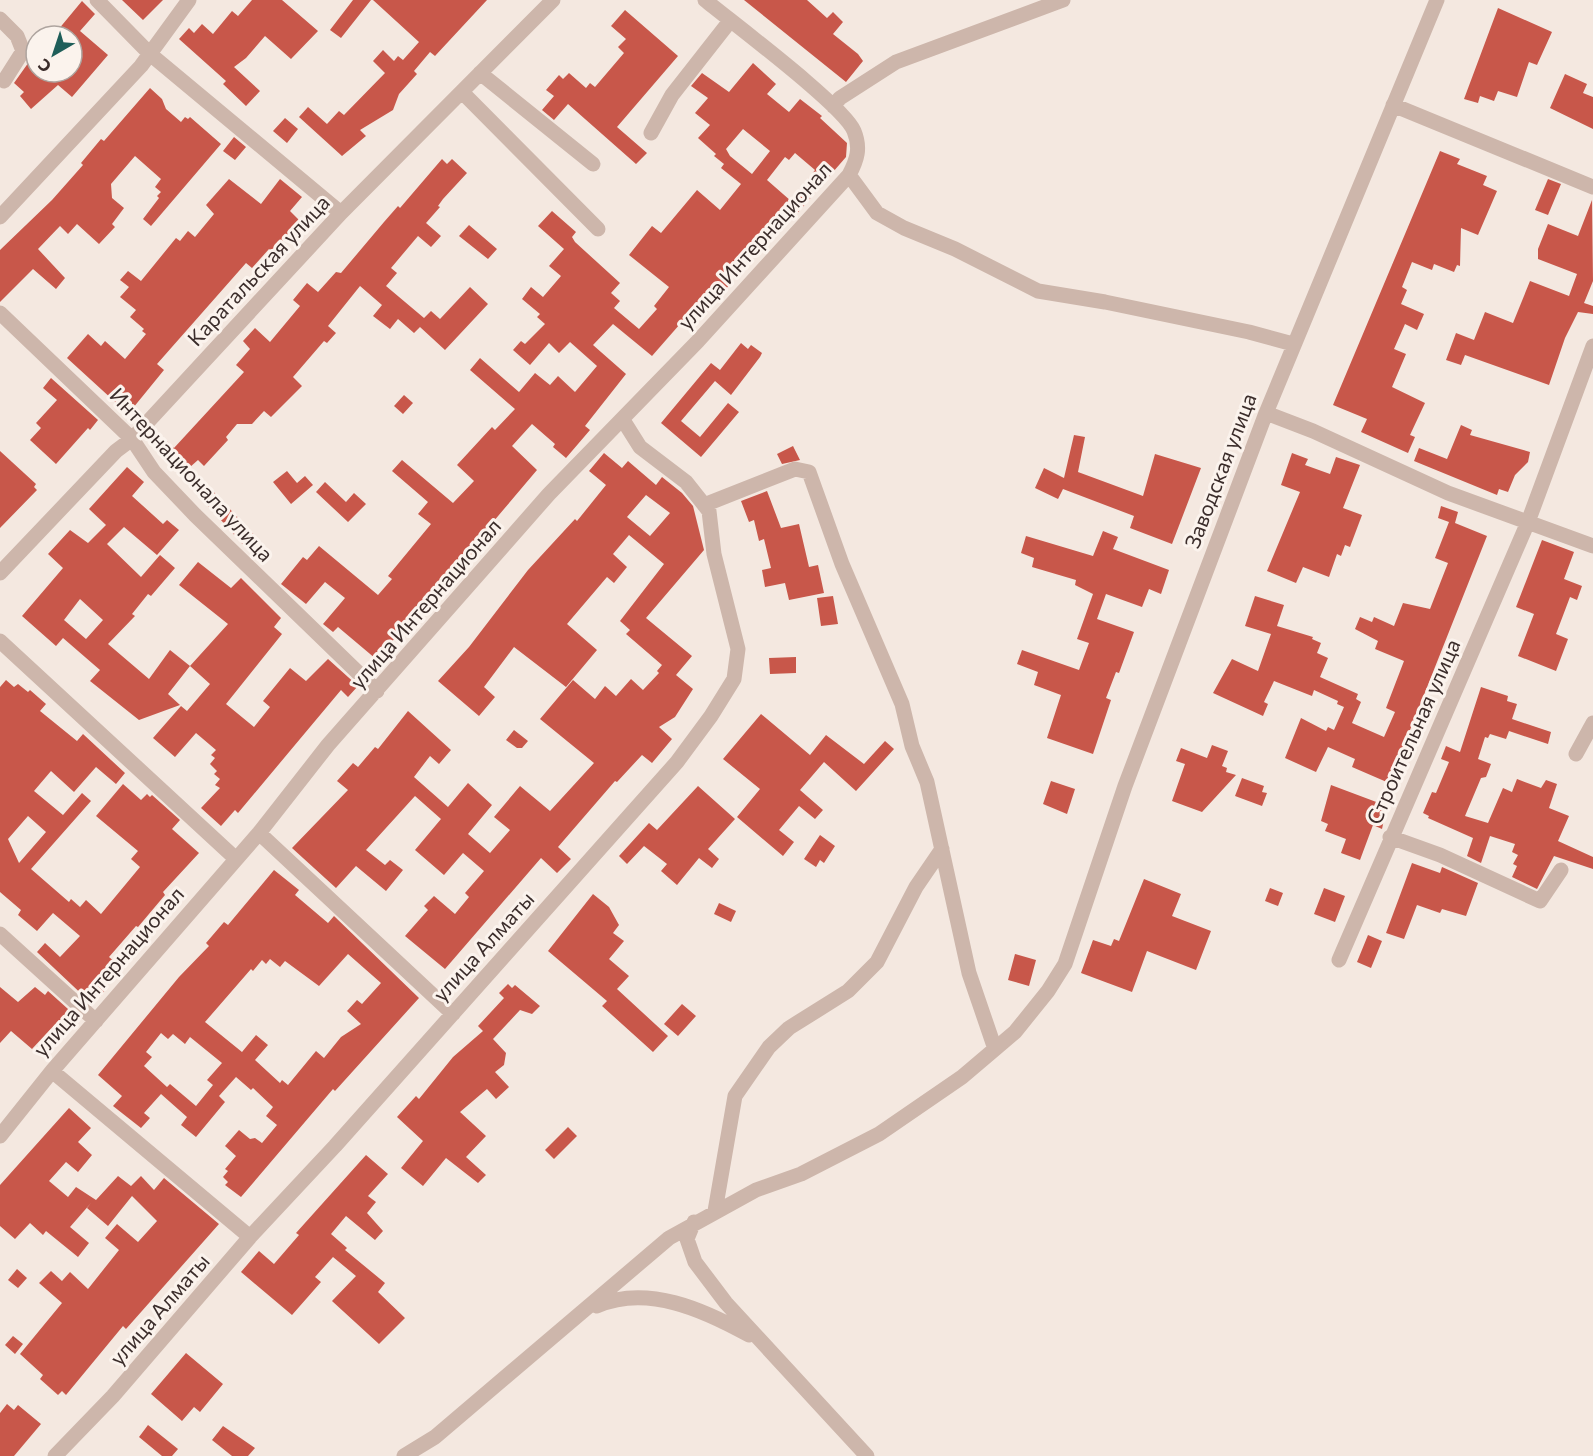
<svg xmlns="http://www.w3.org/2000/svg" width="1593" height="1456" viewBox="0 0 1593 1456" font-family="Commissioner,sans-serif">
	<rect width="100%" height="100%" fill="#f4e8e0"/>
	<path fill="#c8574a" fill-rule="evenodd" d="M122 0H163L143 20Z
		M252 0H282L318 31 291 59 265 36 246 58 234 67 260 91 246 106 223 84 226 81 179 39 189 28 194 33 202 24 213 34 232 11 238 16Z
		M353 0H371L341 38 330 30Z
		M373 0H487L435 56 430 52 414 71 417 74 399 94 393 110 360 130 366 136 342 156 299 117 308 107 327 124 339 111 344 115 385 73 373 61 383 50 394 61 398 56 403 60 419 42Z
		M744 0H807L827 18 833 12 843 22 833 34 858 54 863 61 846 82Z
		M82 1 95 14 80 31 108 55 72 97 58 85 31 109 20 96 24 92 14 83 36 52V72H72V36H53Z
		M1498 8 1552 32 1537 65 1529 62 1517 97 1498 91 1494 101 1480 96 1478 103 1464 99Z
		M625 10 678 56 617 127 647 153 636 164 568 104 554 120 542 110 554 96 546 90 559 75 563 79 569 73 586 88 590 83 595 87 624 53 618 47 626 39 611 26Z
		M753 63 776 84 767 94 789 112 800 99 822 116 820 118 847 143 846 157 794 217 785 209 765 233 762 230 723 279 730 284 704 316 694 308 652 356 613 324 593 345 626 374 585 426 590 430 566 458 553 447 555 444 532 424 512 446 537 470 493 522 496 527 376 659 338 627 333 632 323 624 345 598 325 582 306 604 281 584 303 557 307 560 319 546 378 595 392 579 388 576 431 524 418 514 428 502 392 471 402 460 453 503 474 481 457 465 492 427 495 430 515 409 470 370 480 358 519 392 535 373 550 385 558 376 575 392 597 366 570 342 559 353 549 343 530 365 513 350 521 341 525 344 545 324 537 317 540 314 522 299 531 287 543 297 561 276 549 266 564 249 538 226 552 211 576 232 572 237 575 242 620 283 611 293 620 301 614 308 639 329 657 309 654 306 669 287 629 255 652 226 661 233 697 190 720 210 741 184 721 168 724 164 714 156 716 154 698 138 710 125 695 113 708 98 691 86 702 73 729 92ZM743 129 770 151 752 174 730 156 726 149ZM795 153 815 170 791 201 767 180 785 157 789 160Z
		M1565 74 1587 84 1583 93 1593 97V129L1550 108Z
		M150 88 162 99 166 109 181 122 185 117 188 119 190 117 221 144 151 226 143 219 159 198 157 196 161 192 155 187 161 179 135 156 111 184 112 198 124 208 112 224 115 227 99 244 77 224 68 234 60 226 38 249 65 278 56 289 33 269 0 302V250L52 200 83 165 81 163 101 139 104 141Z
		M285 118 298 129 287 143 273 131Z
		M234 137 246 147 235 160 223 151Z
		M1440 151 1460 159 1457 164 1487 176 1483 185 1497 191 1478 235 1461 228 1460 266 1457 265 1454 272 1434 264 1432 270 1412 262 1402 287 1407 290 1401 304 1424 314 1417 330 1405 324 1394 349 1406 354 1392 387 1425 403 1410 435 1415 437 1408 453 1361 432 1367 419 1333 405Z
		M442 159 447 164 452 159 467 173 443 199 438 206 440 207 426 223 441 236 431 247 418 236 391 268 397 273 386 286 424 318 431 311 440 319 470 287 488 304 445 350 420 327 414 333 398 319 390 329 373 316 382 305 360 286 328 326 336 333 327 343 324 341 293 377 302 386 271 417 264 411 252 424H237L226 437 228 440 204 466 198 460 181 475 157 449 167 441 174 448 244 372 236 365 250 349 243 341 255 328 270 342 300 306 293 300 307 283 318 292 336 272 341 273 384 222 398 206 400 208Z
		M229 179 261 204 280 179 302 197 290 211 300 221 273 252 269 249 252 268 246 263 157 364 164 370 133 408 125 411 67 358 88 334 101 346 105 341 125 359 146 334 142 331 144 329 130 317 136 310 120 297 129 287 120 280 128 271 141 281 176 238 180 241 188 231 195 237 214 214 206 205Z
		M1548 179 1561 184 1548 215 1535 210Z
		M1592 200 1593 281 1584 303 1593 306V314L1578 312 1565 338 1549 385 1465 355 1461 365 1446 360 1456 333 1474 340 1485 312 1513 323 1530 281 1569 296 1577 274 1538 259V249L1548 224 1578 236Z
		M469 225 497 249 488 259 459 236Z
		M741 343 748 349 751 345 762 353 760 357 731 395 715 381 681 421 700 437 728 403 739 412 701 457 661 423 711 363 720 370Z
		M51 378 98 420 90 430 88 428 56 464 30 440 41 428 36 423 57 400 43 388Z
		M404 395 413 403 403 414 394 406Z
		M1461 425 1472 430 1470 435 1530 452 1528 462 1515 475 1508 492 1499 489 1497 495 1414 461 1419 448 1447 459Z
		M1074 435 1085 437 1078 472 1143 496 1155 454 1201 468 1172 544 1130 528 1134 516 1063 489 1058 499 1035 488 1044 468 1064 478Z
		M793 446 800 460 782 464 777 454Z
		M0 451 36 484 34 487 37 490 0 528Z
		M604 453 622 468 628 461 656 485 662 477 682 493 693 506 704 550 646 618 692 656 676 675 693 689 675 717 659 727 672 739 652 763 642 755 617 782 615 781 558 847 571 859 557 873 541 858 445 969 405 936 428 910 424 906 434 896 455 914 469 897 465 893 484 871 463 853 444 875 415 850 441 819 415 796 366 850 385 865 390 860 403 870 386 891 356 866 336 888 292 848 348 790 337 781 353 763 358 767 375 747 378 749 408 711 451 750 439 764 430 756 414 777 448 807 468 783 492 805 468 834 490 853 510 830 494 817 520 786 550 811 594 763 540 719 573 680 595 699 605 686 616 696 631 679 643 690 659 673 657 671 662 665 626 634 630 630 620 621 664 564 629 535 613 554 627 567 614 583 607 577 567 624 597 650 566 687 514 647 484 687 495 697 479 716 438 681 469 647 528 570 575 519 577 521 606 485 589 471ZM646 495 670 513 650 536 627 517Z
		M1292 453 1308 459 1305 465 1330 474 1336 457 1360 465 1343 508 1362 515 1350 547 1345 545 1341 556 1337 554 1329 577 1303 567 1296 583 1267 571 1300 492 1281 485Z
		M127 467 144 482 132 496 163 524 167 520 179 530 157 555 124 527 107 544 141 577 160 555 175 568 151 596 148 594 132 614 135 616 108 644 149 679 170 650 190 666 168 694 180 705 139 720 90 681 100 670 63 638 56 646 22 616 63 568 48 554 70 530 88 543 106 525 89 509ZM80 599 103 620 86 639 64 620Z
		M287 471 297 483 305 476 313 485 291 504 273 482Z
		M325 482 346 502 354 493 366 504 348 522 316 492Z
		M212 490 258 539 247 549 202 499Z
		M767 491 781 528 799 524 809 567 818 565 824 593 789 600 785 583 765 587 762 570 771 568 764 539 759 541 754 520 749 522 741 501Z
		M1441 506 1458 512 1455 523 1487 536 1389 783 1352 767 1355 759 1328 747 1316 772 1285 758 1301 718 1326 731 1328 727 1334 730 1344 707 1337 704 1338 701 1314 690 1312 696 1274 681 1264 702 1268 704 1263 716 1213 693 1232 659 1258 671 1271 634 1245 626 1255 596 1284 605 1277 626 1313 637 1312 639 1321 643 1317 653 1328 658 1320 677 1358 694 1356 699 1361 702 1352 723 1384 737 1395 712 1386 708 1404 661 1375 649 1378 641 1355 629 1360 617 1372 622 1374 617 1394 626 1403 603 1430 609 1448 563 1435 558 1449 522 1438 518Z
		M1103 531 1118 537 1113 549 1169 570 1161 594 1149 589 1142 607 1106 594 1097 619 1134 632 1119 673 1116 672 1106 698 1111 700 1093 754 1047 738 1061 695 1034 685 1038 672 1017 664 1022 650 1079 670 1089 643 1077 639 1093 594 1075 585 1076 580 1032 567 1034 558 1021 553 1026 536 1093 556Z
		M1542 540 1574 552 1564 579 1582 586 1577 600 1570 597 1556 634 1568 639 1556 671 1518 656 1534 614 1516 607Z
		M198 562 231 588 241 578 281 618 274 627 282 634 226 704 254 727 270 707 263 701 290 668 306 681 328 659 358 686 348 697 341 690 238 813 235 810 221 826 201 808 220 788 215 785 220 779 214 774 217 771 210 764 215 758 211 755 216 750 196 733 175 757 153 738 181 706 187 711 210 684 190 666 228 624 179 585Z
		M833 596 838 624 821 626 817 598Z
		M796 657V673L770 674 769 658Z
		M6 680 14 687 18 684 28 692 30 690 46 704 40 711 77 741 83 734 125 773 116 784 96 767 74 792 51 771 34 791 63 815 82 793 91 801 31 869 69 902 71 899 80 907 86 900 101 914 140 867 131 859 138 851 96 816 123 784 141 800 147 794 150 797 152 795 180 820 172 829 199 853 163 892 165 895 138 927 136 926 109 957 115 962 101 977 106 982V988L101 996H96L90 1002 37 952 45 943 60 957 80 936 53 913 37 931 18 915 21 910 0 892V687ZM28 816 46 832 19 863 8 839Z
		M1481 687 1508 696 1507 701 1517 704 1512 719 1551 732 1548 744 1509 731 1506 739 1490 734 1488 738 1485 737 1478 759 1491 764 1486 777 1481 778 1465 816 1488 823 1503 788 1512 792 1517 779 1541 788 1546 780 1557 784 1549 808 1569 816 1558 841 1593 857V869L1554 856 1537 889 1512 877 1517 866 1513 864 1518 855 1512 852 1515 844 1490 836 1481 863 1467 856 1473 838 1428 818 1429 816 1423 813 1432 792 1436 793 1449 762 1441 759 1446 746 1460 752Z
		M761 714 810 755 826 735 864 764 885 741 894 749 856 791 824 762 800 790 823 810 815 819 799 806 779 830 794 842 783 856 737 817 760 789 723 759Z
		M514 730 528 741 522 748H517L506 740Z
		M1212 745 1228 751 1222 766 1227 768 1226 772 1236 775 1202 812 1172 801 1185 764 1176 761 1181 748 1207 758Z
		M1242 778 1264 786 1262 792 1267 793 1262 806 1235 796Z
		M1051 781 1075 789 1067 814 1043 804Z
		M1331 785 1387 806 1382 829 1373 825 1360 860 1341 853 1346 839 1325 831 1328 824 1321 821Z
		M698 786 735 819 708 849 719 859 712 868 699 858 677 885 661 871 667 864 644 846 627 864 619 856 649 823 657 830Z
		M820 835 835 846 824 863 820 860 816 867 804 859Z
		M1412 863 1440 873 1442 867 1478 883 1466 916 1442 909 1440 913 1417 905 1404 939 1386 933Z
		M274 870 299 890 295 895 328 923 334 916 419 998 335 1091 333 1089 241 1197 225 1185 228 1182 223 1177 228 1171 225 1169 236 1156 225 1146 239 1130 250 1139 255 1138 262 1143 277 1125 266 1116 273 1107 253 1088 251 1090 236 1077 219 1096 225 1102 196 1137 181 1125 187 1117 161 1094 144 1113 150 1118 141 1128 113 1106 122 1096 98 1075 179 977 209 946 206 943 224 922 228 925ZM348 954 381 983 362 1004 357 1000 347 1011 361 1024 341 1037 324 1058 316 1051 288 1085 282 1080 280 1083 255 1060 268 1045 256 1035 242 1052 205 1022 251 969 253 971 262 960 266 964 270 959 280 967 285 961 319 986ZM161 1033 168 1039 173 1034 185 1044 190 1037 222 1063 207 1080 213 1085 196 1106 170 1084 167 1087 144 1066 152 1057 146 1052Z
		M1144 879 1181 894 1172 916 1211 931 1196 970 1147 951 1132 992 1081 973 1093 940 1111 946 1114 939 1119 941Z
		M1270 888 1283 893 1278 906 1265 901Z
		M1324 888 1345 896 1335 922 1314 914Z
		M593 894 609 907 619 925 613 933 624 941 609 959 629 976 617 989 668 1036 653 1052 602 1006 607 1001 548 951Z
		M719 903 736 911 731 922 714 914Z
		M1368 935 1382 941 1371 968 1357 962Z
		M1015 954 1036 960 1029 986 1008 980Z
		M508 984 512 988 515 985 540 1006 532 1014 520 1010 493 1039 506 1053 504 1065 495 1072 509 1087 496 1099 487 1089 460 1112 486 1136 466 1157 486 1175 478 1183 446 1158 423 1186 401 1168 423 1141 397 1117 416 1096 419 1099 453 1057 483 1031 478 1026 504 998 499 993Z
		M0 987 18 1002 35 987 45 995 48 991 78 1018 69 1029 59 1020 32 1049 11 1031 0 1043Z
		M682 1004 696 1016 678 1036 664 1024Z
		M69 1108 91 1128 78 1142 92 1155 78 1172 66 1162 49 1181 68 1197 76 1187 96 1200 118 1176 131 1186 141 1176 154 1190 164 1178 219 1224 126 1329 123 1326 66 1395 62 1391 58 1395 40 1379 43 1375 20 1354 62 1303 39 1283 51 1271 62 1281 70 1272 88 1289 119 1250 105 1238 117 1224 138 1242 157 1221 132 1196 108 1226 87 1208 91 1203 70 1227 89 1243 78 1257 46 1231 43 1235 30 1223 15 1239 0 1226V1185Z
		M568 1127 577 1136 554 1159 545 1150Z
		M366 1155 388 1174 368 1196 376 1202 367 1213 383 1231 375 1240 346 1216 331 1234 347 1248 345 1250 385 1283 378 1292 405 1318 379 1344 332 1301 356 1276 333 1257 315 1277 321 1282 292 1315 241 1272 259 1251 274 1264 299 1235 296 1233Z
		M17 1269 27 1278 18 1288 8 1280Z
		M13 1336 23 1344 15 1354 5 1345Z
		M186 1353 223 1384 200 1412 194 1407 182 1421 151 1394Z
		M7 1404 14 1410 18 1405 41 1424 14 1456H0V1413Z
		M148 1425 178 1449 172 1456H162L139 1437Z
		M223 1426 255 1448 248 1456H232L212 1440Z"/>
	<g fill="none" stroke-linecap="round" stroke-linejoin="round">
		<path stroke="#cdb6ab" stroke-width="15" d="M97 0 150 54 341 213
			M0 19 17 36 23 51 4 81
			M480 73 593 164
			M462 92 598 229
			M1393 105 1593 187
			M833 106 840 98 896 62 1063 0
			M651 133 672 95 730 21
			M849 175 877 213 904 228 955 249 1038 291 1105 302 1249 332 1293 344
			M0 217 141 66 189 0
			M0 313 132 439 154 472 195 515 377 691
			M1266 413 1313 431 1448 493 1593 546
			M704 505 795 469 809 472 842 564 902 704 912 746 927 782 969 973 995 1049
			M0 573 116 451 132 439 341 213 553 0
			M0 641 235 858
			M1576 754 1593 723
			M259 833 453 1014
			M1390 837 1440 855 1540 901 1561 870
			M0 934 96 1021
			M1339 960 1528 522 1593 346
			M52 1071 250 1237
			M0 1136 52 1071 259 833 328 745 549 494 698 341 849 175C857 160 861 148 854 131 844 106 733 23 705 0
			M715 1211 735 1096 769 1047 789 1028 848 991 877 962 916 887 942 849
			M694 1222 687 1239 695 1262 726 1303 867 1456
			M597 1306C647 1284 704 1310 749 1335
			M55 1456 113 1396 250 1237 335 1146 677 762 711 716 734 679 738 649 714 554 709 511 686 482 640 447 623 420
			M404 1456 435 1437 669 1238 756 1190 801 1174 879 1134 962 1077 995 1049 1015 1032 1048 991 1065 964 1125 786 1266 413 1437 0"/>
	</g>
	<g text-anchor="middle" stroke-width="6" stroke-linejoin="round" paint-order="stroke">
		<g font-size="21" fill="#3b2d2b" stroke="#fbf3ed">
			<text transform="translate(755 246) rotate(-48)" y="7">улица Интернационал</text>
			<text transform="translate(259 271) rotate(-47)" y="7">Каратальская улица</text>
			<text transform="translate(1221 471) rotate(-69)" y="7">Заводская улица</text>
			<text transform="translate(191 475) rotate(47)" y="7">Интернационала улица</text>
			<text transform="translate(426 604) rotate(-49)" y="7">улица Интернационал</text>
			<text transform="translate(1414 732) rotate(-66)" y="7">Строительная улица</text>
			<text transform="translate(484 947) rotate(-48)" y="7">улица Алматы</text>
			<text transform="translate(109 972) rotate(-49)" y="7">улица Интернационал</text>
			<text transform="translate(160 1310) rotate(-49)" y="7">улица Алматы</text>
		</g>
	</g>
	<g transform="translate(54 54) rotate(219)"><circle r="28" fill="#fbf3ed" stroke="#aea49f" stroke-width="1.5"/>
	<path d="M0-4.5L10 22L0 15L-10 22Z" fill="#1f5e59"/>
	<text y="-9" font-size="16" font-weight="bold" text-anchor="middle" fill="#3b2d2b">С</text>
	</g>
</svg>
